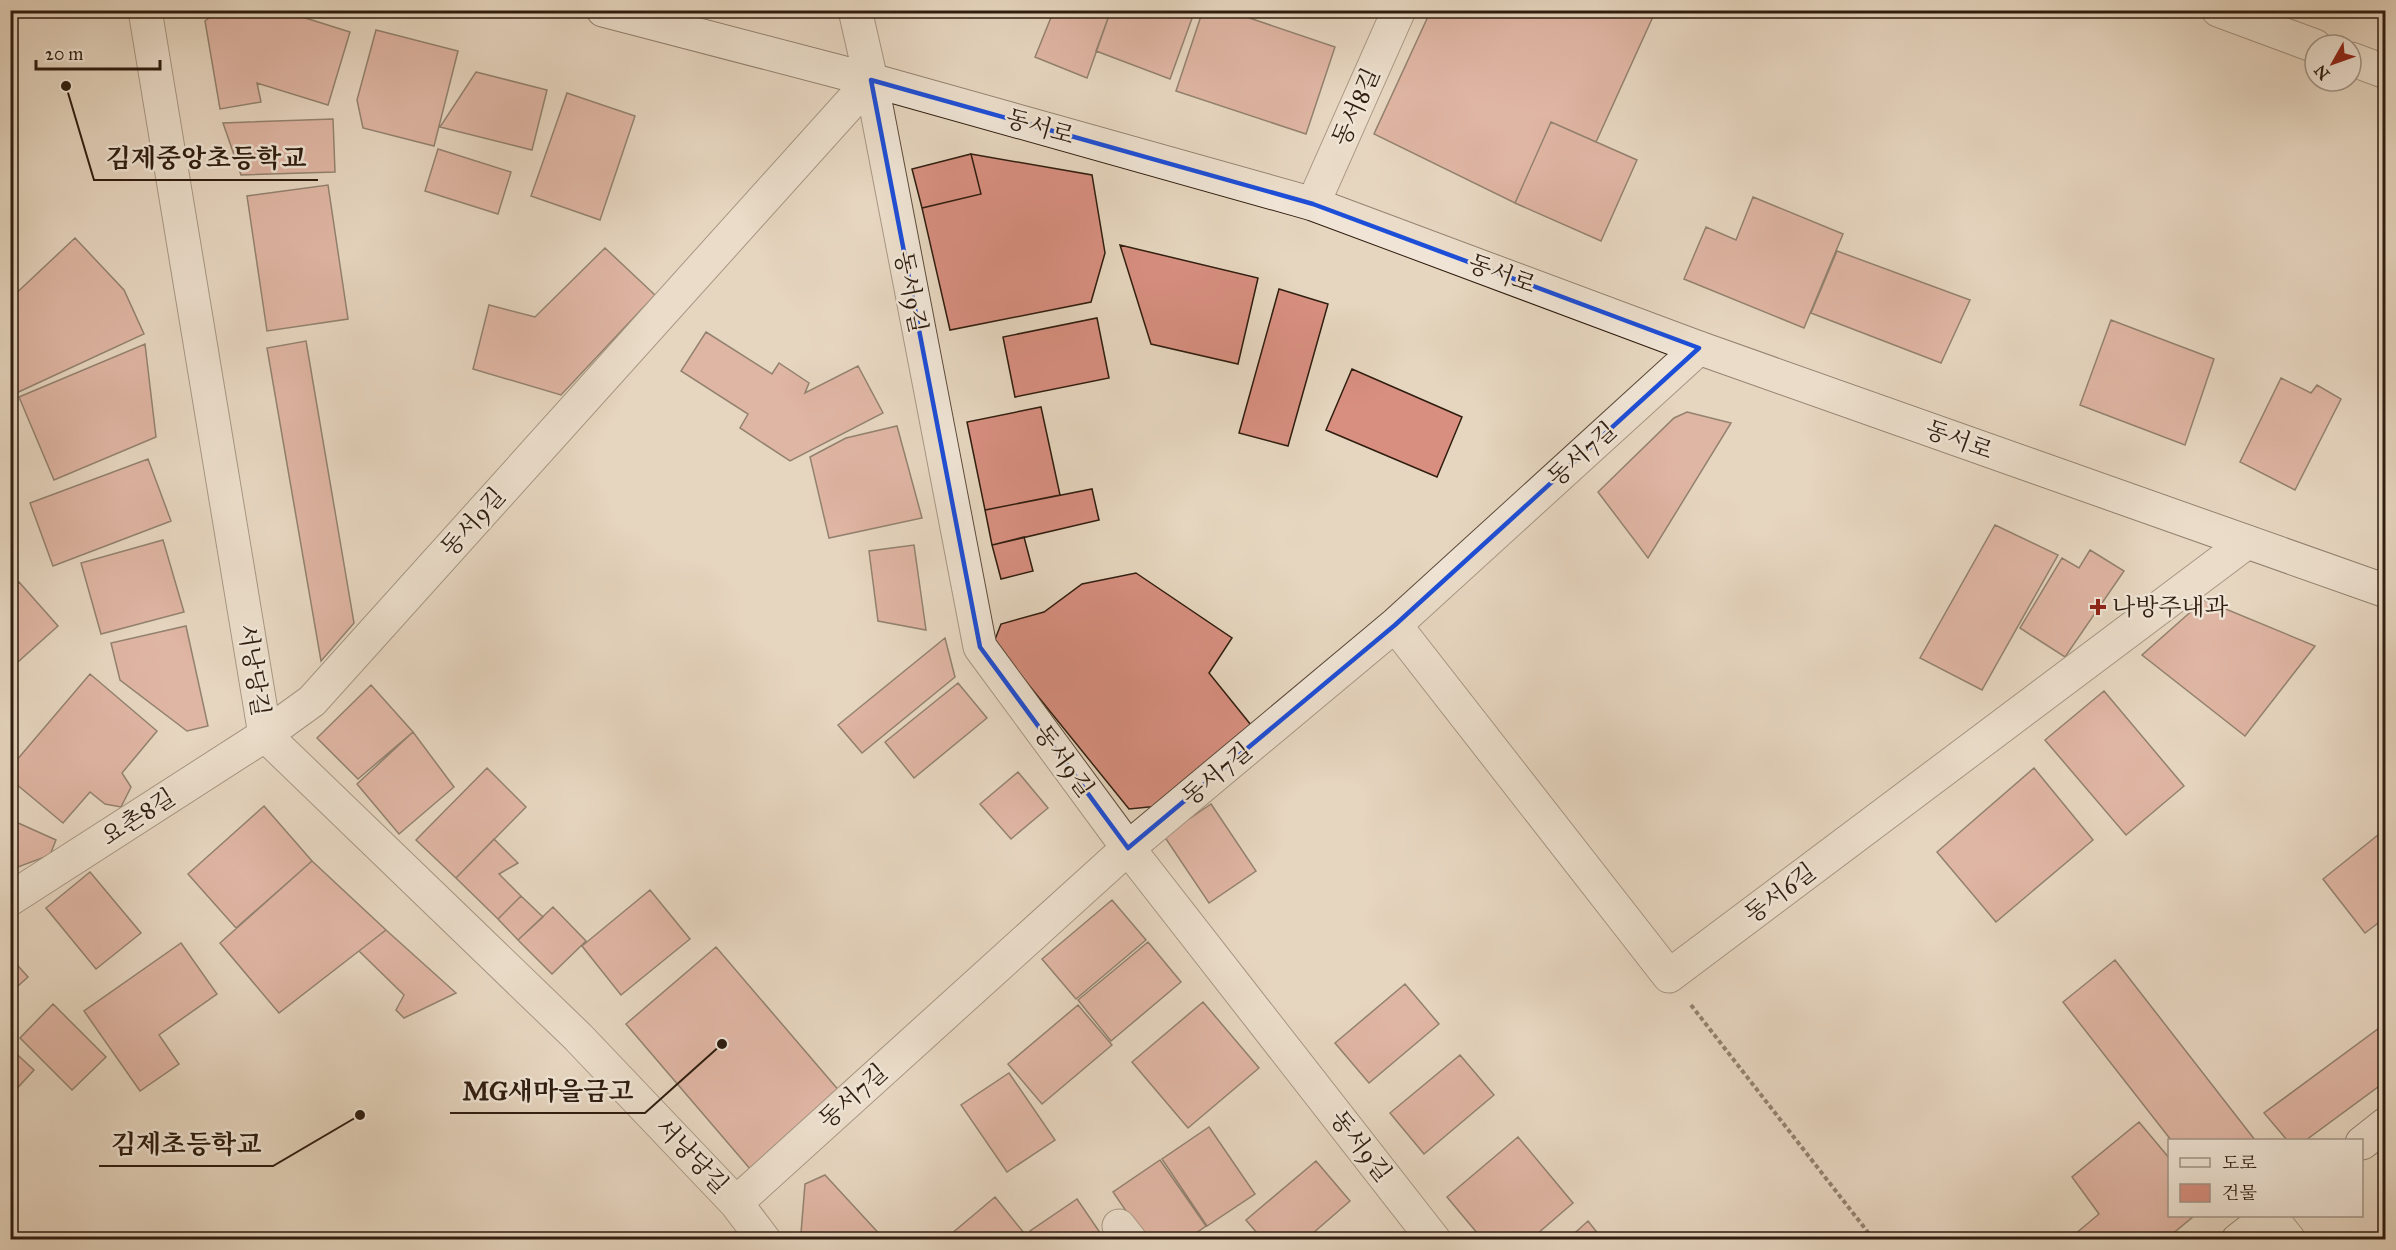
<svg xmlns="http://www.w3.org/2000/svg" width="2396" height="1250" viewBox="0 0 2396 1250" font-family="'IM FELL Great Primer','Noto Serif KR',serif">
	<rect width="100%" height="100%" fill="#e6d6bf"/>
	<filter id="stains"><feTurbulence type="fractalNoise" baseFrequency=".00333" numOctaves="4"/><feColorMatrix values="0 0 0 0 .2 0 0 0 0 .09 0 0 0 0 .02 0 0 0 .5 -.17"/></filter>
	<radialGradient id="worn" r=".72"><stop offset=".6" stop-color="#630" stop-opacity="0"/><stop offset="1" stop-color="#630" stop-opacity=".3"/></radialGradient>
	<path fill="#d88f80" stroke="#2f1d0f" stroke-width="1.5" d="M219 10H280L350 32 328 105 257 83 261 102 220 109 205 21Z
		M1054 10H1111L1087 78 1035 57Z
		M1111 10H1195L1170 79 1096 51Z
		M1203 10H1226L1335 47 1306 134 1176 91Z
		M1431 10H1656L1596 142 1551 122 1515 203 1374 134Z
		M376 30 458 51 434 146 363 128 357 100Z
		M476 72 547 90 532 150 440 127Z
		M567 93 635 116 600 220 531 196Z
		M333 119 335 172 241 175 223 123Z
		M1551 122 1637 160 1601 241 1515 203Z
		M438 149 511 172 498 214 425 191Z
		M971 154 1092 175 1105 253 1091 302 950 330 922 208 981 194Z
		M971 154 981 194 922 208 912 169Z
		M328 185 348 319 267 331 247 196Z
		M1753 197 1843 234 1804 328 1684 279 1706 227 1736 240Z
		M75 238 124 290 144 334 12 395 10 299Z
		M1120 245 1258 278 1238 364 1151 344Z
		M605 248 655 295 561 395 473 369 489 305 535 317Z
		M1837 251 1970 300 1941 363 1811 313Z
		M1279 289 1328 304 1288 446 1239 433Z
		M1097 318 1109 378 1015 397 1003 337Z
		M2111 320 2214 359 2185 445 2080 405Z
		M706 332 772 374 779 363 809 383 805 393 858 366 883 413 790 461 740 428 748 414 681 371Z
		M306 341 354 623 321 661 267 348Z
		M145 344 156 437 54 480 19 397Z
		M1352 369 1462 417 1437 477 1326 430Z
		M2281 378 2311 393 2317 385 2341 399 2295 490 2240 462Z
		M1041 407 1060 495 985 510 967 422Z
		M1687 412 1731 423 1648 558 1598 492 1674 418Z
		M897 426 922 518 829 538 810 457 846 438Z
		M148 459 171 521 53 566 30 503Z
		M1092 489 1099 520 992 545 985 510Z
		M1995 525 2058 555 1982 690 1920 658Z
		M1024 537 1033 571 1001 579 992 545Z
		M163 540 184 612 101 634 81 563Z
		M914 545 926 630 878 621 869 551Z
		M2090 550 2124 571 2065 657 2020 628 2062 558 2079 568Z
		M1136 573 1232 638 1209 673 1255 730 1159 806 1129 809 994 642 1001 624 1044 612 1082 584Z
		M19 582 58 626 10 669V590Z
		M2204 600 2315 646 2245 736 2142 655Z
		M186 626 208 726 187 731 120 680 111 643Z
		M945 638 955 677 862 753 838 725Z
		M90 674 157 731 122 773 131 787 121 807 105 804 90 792 63 823 10 779V768Z
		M958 683 987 718 914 778 885 742Z
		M371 685 413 732 358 779 317 738Z
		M2104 691 2184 786 2126 835 2045 740Z
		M413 732 454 787 399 834 357 784Z
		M487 768 526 807 456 878 416 840Z
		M2034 768 2093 840 1996 922 1937 852Z
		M1018 772 1048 808 1011 839 980 804Z
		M1211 804 1256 871 1209 903 1164 836Z
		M264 806 312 861 236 928 188 874Z
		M16 822 56 840 50 855 10 870V826Z
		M2383 831 2386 835V917L2365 933 2323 879Z
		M494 839 518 863 499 874 521 896 498 919 456 878Z
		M312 861 386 930 279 1013 220 943Z
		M90 872 141 933 96 969 46 908Z
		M650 890 690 939 621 995 582 946Z
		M521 896 543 917 518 940 498 919Z
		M1112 900 1146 940 1076 999 1042 959Z
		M553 907 586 941 552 974 518 940Z
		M386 930 456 993 404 1018 396 1010 404 995 359 951Z
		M1148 942 1181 982 1111 1041 1078 1000Z
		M181 943 217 994 159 1035 179 1064 140 1091 84 1011Z
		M716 947 841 1093 751 1170 626 1024Z
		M10 957 28 977 10 993Z
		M2115 960 2255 1140H2171L2063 1002Z
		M1405 984 1439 1024 1369 1083 1335 1043Z
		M1203 1002 1259 1068 1188 1128 1132 1062Z
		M53 1004 106 1057 72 1090 20 1038Z
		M1078 1005 1112 1045 1042 1104 1008 1064Z
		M2386 1023V1081L2306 1140H2287L2264 1113Z
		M10 1048 34 1070 10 1096Z
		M1460 1055 1494 1095 1424 1154 1390 1113Z
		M1009 1073 1055 1140 1007 1172 961 1105Z
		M2139 1122 2170 1159V1216H2194L2165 1240H2068L2099 1214 2072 1177Z
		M1209 1127 1255 1194 1207 1226 1162 1159Z
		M1518 1137 1573 1203 1530 1240H1483L1447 1197Z
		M1160 1160 1206 1226 1186 1240H1146L1113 1192Z
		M1316 1161 1350 1201 1305 1240H1263L1246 1220Z
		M825 1175 885 1240H807L801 1233 805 1184Z
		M995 1197 1028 1238 1026 1240H944Z
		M1077 1199 1105 1240H1036L1030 1231Z
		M1588 1221 1603 1240H1567Z"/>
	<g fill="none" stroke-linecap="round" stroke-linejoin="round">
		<defs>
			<path id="minor" d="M145 10 265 735 578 1037 736 1203 764 1240
				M2218 10 2315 46
				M2351 59 2386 72
				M871 80 980 647 1128 848 1434 1240
				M1313 204 1399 10
				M1395 625 1669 976 2247 542
				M10 899 265 735 312 701 871 80
				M736 1203 1128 848 1395 625 1699 348
				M2270 1216 2289 1240
				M1119 1226 1130 1240"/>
			<path id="tertiary" d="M855 10 871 80"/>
			<path id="secondary" d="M603 10 871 80 1313 204 1699 348 2386 591
				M2362 1143 2386 1124
				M2238 1240 2269 1216"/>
		</defs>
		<use href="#minor" stroke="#5d4b3b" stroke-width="35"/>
		<use href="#tertiary" stroke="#5d4b3b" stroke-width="35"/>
		<use href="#secondary" stroke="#2f1d0f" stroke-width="35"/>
		<path stroke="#2f1d0f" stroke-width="4" stroke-dasharray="4.5 3" stroke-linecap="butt" d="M1691 1005 1874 1240"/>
		<use href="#minor" stroke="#efe4d5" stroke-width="33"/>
		<use href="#tertiary" stroke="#efe4d5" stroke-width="33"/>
		<use href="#secondary" stroke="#efe4d5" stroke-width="33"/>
	</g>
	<path d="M0 0H2396V1250H0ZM871 80 1313 204 1699 348 1395 625 1128 848 980 647Z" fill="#e6d6bf" fill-opacity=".55" fill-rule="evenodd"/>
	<path fill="none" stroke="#1d4ed8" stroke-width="4.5" stroke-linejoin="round" d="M871 80 1313 204 1699 348 1395 625 1128 848 980 647Z"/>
	<path fill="#8f2418" stroke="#efe4d5" stroke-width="2" d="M2095 598h6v6h6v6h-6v6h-6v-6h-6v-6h6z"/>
	<g text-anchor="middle" stroke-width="5" stroke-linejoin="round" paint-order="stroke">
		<g font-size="24" fill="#2f1d0f" stroke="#efe4d5">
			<text transform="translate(1356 107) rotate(-66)" y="8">동서8길</text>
			<text transform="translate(1040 127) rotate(16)" y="8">동서로</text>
			<text transform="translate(1502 274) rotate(20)" y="8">동서로</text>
			<text transform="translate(911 292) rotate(79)" y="8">동서9길</text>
			<text transform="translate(1959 440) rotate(20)" y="8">동서로</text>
			<text transform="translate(1582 454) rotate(-42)" y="8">동서7길</text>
			<text transform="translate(473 522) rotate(-48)" y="8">동서9길</text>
			<text transform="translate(254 670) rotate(81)" y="8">서낭당길</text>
			<text transform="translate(1064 761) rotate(54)" y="8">동서9길</text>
			<text transform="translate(1217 774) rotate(-40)" y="8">동서7길</text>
			<text transform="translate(138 817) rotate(-33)" y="8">요촌8길</text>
			<text transform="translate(1780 893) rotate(-37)" y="8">동서6길</text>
			<text transform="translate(853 1096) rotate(-42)" y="8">동서7길</text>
			<text transform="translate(1361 1146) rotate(52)" y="8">동서9길</text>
			<text transform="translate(692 1156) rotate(46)" y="8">서낭당길</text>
		</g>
		<g font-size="24" fill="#2f1d0f" stroke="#efe4d5" text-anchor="start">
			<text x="2112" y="615">나방주내과</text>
		</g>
	</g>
	<path fill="none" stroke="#2f1d0f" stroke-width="2" d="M66 86L94 180H318M722 1044L645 1113H450M360 1115L273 1166H99"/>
	<g fill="#2f1d0f" stroke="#efe4d5" stroke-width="2">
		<circle cx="66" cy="86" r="6"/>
		<circle cx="722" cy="1044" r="6"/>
		<circle cx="360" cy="1115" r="6"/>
	</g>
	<g font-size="26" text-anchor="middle" font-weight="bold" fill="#2f1d0f" stroke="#efe4d5" stroke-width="5" stroke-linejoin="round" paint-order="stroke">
		<text x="206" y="167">김제중앙초등학교</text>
		<text x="548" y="1100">MG새마을금고</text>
		<text x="186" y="1153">김제초등학교</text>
	</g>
	<rect width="2396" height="1250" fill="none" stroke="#e6d6bf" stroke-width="36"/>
	<rect x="12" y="12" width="2372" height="1226" fill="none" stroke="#2f1d0f" stroke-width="3"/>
	<rect x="18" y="18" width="2360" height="1214" fill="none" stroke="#2f1d0f" stroke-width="1.5"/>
	<rect x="2168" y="1139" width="195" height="78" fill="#efe4d5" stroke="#a29486" stroke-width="1.5"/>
	<rect x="2180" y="1158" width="30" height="9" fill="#efe4d5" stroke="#a29486" stroke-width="1.5"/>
	<text x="2222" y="1169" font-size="18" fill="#2f1d0f">도로</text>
	<rect x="2180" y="1184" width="30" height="18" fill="#d88f80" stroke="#a29486" stroke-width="1.5"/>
	<text x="2222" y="1199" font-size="18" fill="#2f1d0f">건물</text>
	<g transform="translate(2333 63) rotate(230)"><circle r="28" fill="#efe4d5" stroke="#a29486" stroke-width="1.5"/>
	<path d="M0-4.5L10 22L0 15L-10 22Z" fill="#8f2418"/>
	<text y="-9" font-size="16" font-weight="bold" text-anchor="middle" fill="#2f1d0f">N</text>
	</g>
	<path d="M36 60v9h124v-9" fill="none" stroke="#2f1d0f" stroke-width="3"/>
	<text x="45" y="60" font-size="18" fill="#2f1d0f" stroke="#efe4d5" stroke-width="4.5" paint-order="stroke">20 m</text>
	<rect width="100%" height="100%" filter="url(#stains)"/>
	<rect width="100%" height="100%" fill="url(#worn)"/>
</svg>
